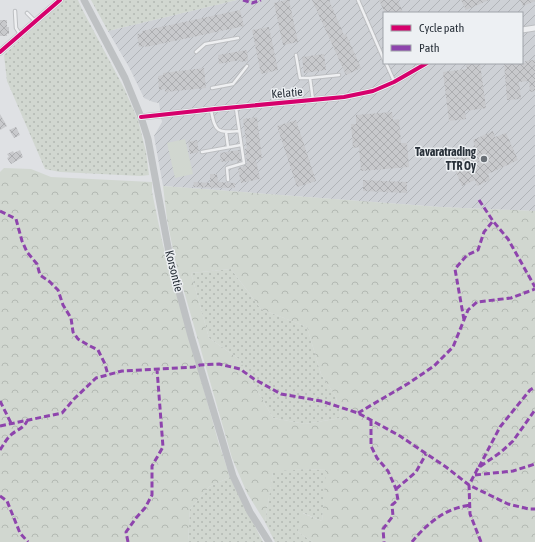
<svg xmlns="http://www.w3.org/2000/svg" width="535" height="542" viewBox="0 0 535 542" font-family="'Asap Condensed',sans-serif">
	<defs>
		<pattern id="industrial-furrows" width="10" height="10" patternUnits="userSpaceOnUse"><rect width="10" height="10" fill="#ced1d6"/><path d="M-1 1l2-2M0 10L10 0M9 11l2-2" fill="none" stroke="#b1b4b8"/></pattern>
		<pattern id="grass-dots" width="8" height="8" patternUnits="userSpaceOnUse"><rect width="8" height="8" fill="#d1d7d0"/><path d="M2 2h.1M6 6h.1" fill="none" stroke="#b3b9b3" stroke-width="1.8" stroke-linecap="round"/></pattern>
		<pattern id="forest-crowns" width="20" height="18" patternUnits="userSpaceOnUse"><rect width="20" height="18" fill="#d1d7d0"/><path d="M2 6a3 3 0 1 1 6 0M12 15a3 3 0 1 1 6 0" fill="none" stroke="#b3b9b3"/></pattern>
		<pattern id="building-cross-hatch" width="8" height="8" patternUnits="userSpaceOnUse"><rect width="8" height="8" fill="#c8c9cc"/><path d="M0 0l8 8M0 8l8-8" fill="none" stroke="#acadb0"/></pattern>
	</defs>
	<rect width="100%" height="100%" fill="#dfe1e4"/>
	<path fill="url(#industrial-furrows)" fill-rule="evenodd" d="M237 0H535V211L440 207 163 186 154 136 162 122 159 103 153 102 144 98 129 67 108 31ZM384 13H522V63H384Z"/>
	<path fill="url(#grass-dots)" d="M64 0H78L82 9 124 88 138 120 146 152 149 175 141 176 60 172 45 169 7 81 4 55Z
		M91 0H237L108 31Z
		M231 269 261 309 307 327 321 374 336 397 341 418 305 424 273 418 239 359 209 338 191 273Z
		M305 469 327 470 322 521 303 513 298 532 313 542H275L265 522 273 471Z
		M230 477 263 542H188L190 509 209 487Z"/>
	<path fill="url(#forest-crowns)" fill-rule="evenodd" d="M4 168 31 169 51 177 152 182V192L163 245 219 444 230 477 209 487 190 509 188 542H0V172Z
		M163 186 440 207 535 211V542H313L298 532 302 513 322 521 326 470 305 469 273 472 265 522 247 493 232 458 175 260 167 219ZM231 269 261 309 307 327 321 374 336 397 341 418 305 424 273 418 239 359 209 338 191 273Z"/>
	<path fill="#d1d7d0" d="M185 139 193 174 175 178 167 143Z"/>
	<path fill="url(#building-cross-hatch)" d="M286 0H289L298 42 283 45 274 3Z
		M312 0H329L344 35 346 34 361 68 346 75Z
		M379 0H398L403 13H385Z
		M461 0H489L466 10Z
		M520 0H535V1L523 6Z
		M240 10 244 26 146 47 145 46 139 47 137 34 142 33V31Z
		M0 20H7V27H9V34H7V36H0Z
		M269 27 278 70 261 74 252 30Z
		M247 50 248 61 240 62V60L219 64 218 55Z
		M324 54 326 70 304 73 302 57Z
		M535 60V91L530 92 529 81 519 82 521 99 507 100 504 63H526L525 61Z
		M466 63H480L486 108 465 111 466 119 449 121 443 72 467 69Z
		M204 68 206 88 165 92V89L159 90 158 76 163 75V73Z
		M392 112 393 120 399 119 401 143H407L409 167 361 171 359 147 353 148 351 124H356V115Z
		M0 114 7 126 0 130Z
		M257 117 262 159 256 160 260 179 241 183 238 168 245 166 247 163 245 149 247 148 243 119Z
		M296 120 316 181 297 187 277 126Z
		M16 127 20 135 14 138 9 130Z
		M493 131 495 137 506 133 518 160 488 174 490 180 477 186 475 180 462 186 450 158 475 146 473 140Z
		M197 140 199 152 190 154 188 142Z
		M20 150 23 157 11 164 7 158 9 157 7 154 13 151 14 153Z
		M239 150 241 161 237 162V160L221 162 220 153Z
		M210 174H217L218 182 235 183V188L193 187 194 182 210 183Z
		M363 180 407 182V193L363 191Z"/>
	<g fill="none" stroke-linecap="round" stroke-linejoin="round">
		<defs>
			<path id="lane" d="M358 0 384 60
				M15 11 16 28 20 34
				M27 13 35 21
				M196 52 205 44 238 38
				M296 55 300 78H310L339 75
				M386 63 394 81
				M310 78 313 100
				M212 88 233 84 247 66
				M211 110C215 132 217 133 239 131
				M226 132 228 147
				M202 152 241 145
				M228 180 227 168 244 163 236 108"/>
			<path id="street" d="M522 30 535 28
				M0 52 60 0
				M141 117 215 109 344 97 373 91 394 82 427 63"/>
		</defs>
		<use href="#lane" stroke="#bdbfc2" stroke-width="4.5"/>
		<use href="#street" stroke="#bdbfc2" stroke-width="7"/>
		<use href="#lane" stroke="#eeeff1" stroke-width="2.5"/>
		<use href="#street" stroke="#eeeff1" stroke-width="5"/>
		<path stroke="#bec1c3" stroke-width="7" d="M84 0 125 78 141 117 148 139 170 258 191 336 233 476 250 512 269 542"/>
		<path stroke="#8e44ad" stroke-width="3" stroke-dasharray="6 3" stroke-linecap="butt" d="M243 0 252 3 261 0
			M479 200 493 221 508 239 535 287
			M0 211 16 219 22 241 27 252 37 264 40 275 50 282 58 290 63 305 71 318 73 332 78 339 88 345 98 350 105 364 108 375
			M464 320 455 269 467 255 478 250 484 232 493 221
			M0 401 11 423
			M358 413 409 383 434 366 453 347 468 310 477 302 511 298 535 289
			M371 420V446L377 458 388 471 396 489 398 500 392 505 393 516 383 529 384 542
			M0 426 62 413 74 399 96 378 122 371 194 367 200 365 219 364 240 369 254 379 281 394 321 401 358 413 400 436 446 467 469 485 508 504 529 509H535
			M0 450C4 444 7 438 12 434 18 429 24 428 27 421
			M479 467 500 427 530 390 535 387
			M475 475 513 471 535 464
			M396 489 416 472 426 454
			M0 496 7 501 20 533 28 542
			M128 542 126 532 136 518 145 508 152 495V466L163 447 157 369
			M412 542C422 529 439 514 454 509 459 507 465 506 470 505
			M481 542 470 514 469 485 478 468 501 452 513 441 535 410"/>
		<defs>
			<path id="cycleway" d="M0 52 60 0
				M141 117 215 109 344 97 373 91 394 82 427 63"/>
		</defs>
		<use href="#cycleway" stroke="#edf0f3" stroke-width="6"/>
		<use href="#cycleway" stroke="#d6006c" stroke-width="4"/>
	</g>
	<circle fill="#696f76" stroke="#edf0f3" stroke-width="1.5" cx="484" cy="159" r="4"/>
	<g text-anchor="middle" stroke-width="3" stroke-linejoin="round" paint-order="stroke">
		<g font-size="12" fill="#29313a" stroke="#edf0f3">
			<text transform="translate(287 93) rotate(-5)" y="4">Kelatie</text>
			<text transform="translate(174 271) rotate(76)" y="4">Korsontie</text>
		</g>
		<g font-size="12" font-weight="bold" fill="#29313a" stroke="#edf0f3" text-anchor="end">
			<text x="476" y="156">Tavaratrading<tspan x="476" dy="14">TTR Oy</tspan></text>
		</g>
	</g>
	<rect x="383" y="12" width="140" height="52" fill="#edf0f3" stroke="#9fa4a9"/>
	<rect x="391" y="25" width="20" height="6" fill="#d6006c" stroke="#9fa4a9"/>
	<text x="419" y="32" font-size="12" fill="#29313a">Cycle path</text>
	<rect x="391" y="45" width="20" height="6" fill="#8e44ad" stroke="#9fa4a9"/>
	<text x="419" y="52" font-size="12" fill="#29313a">Path</text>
</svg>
